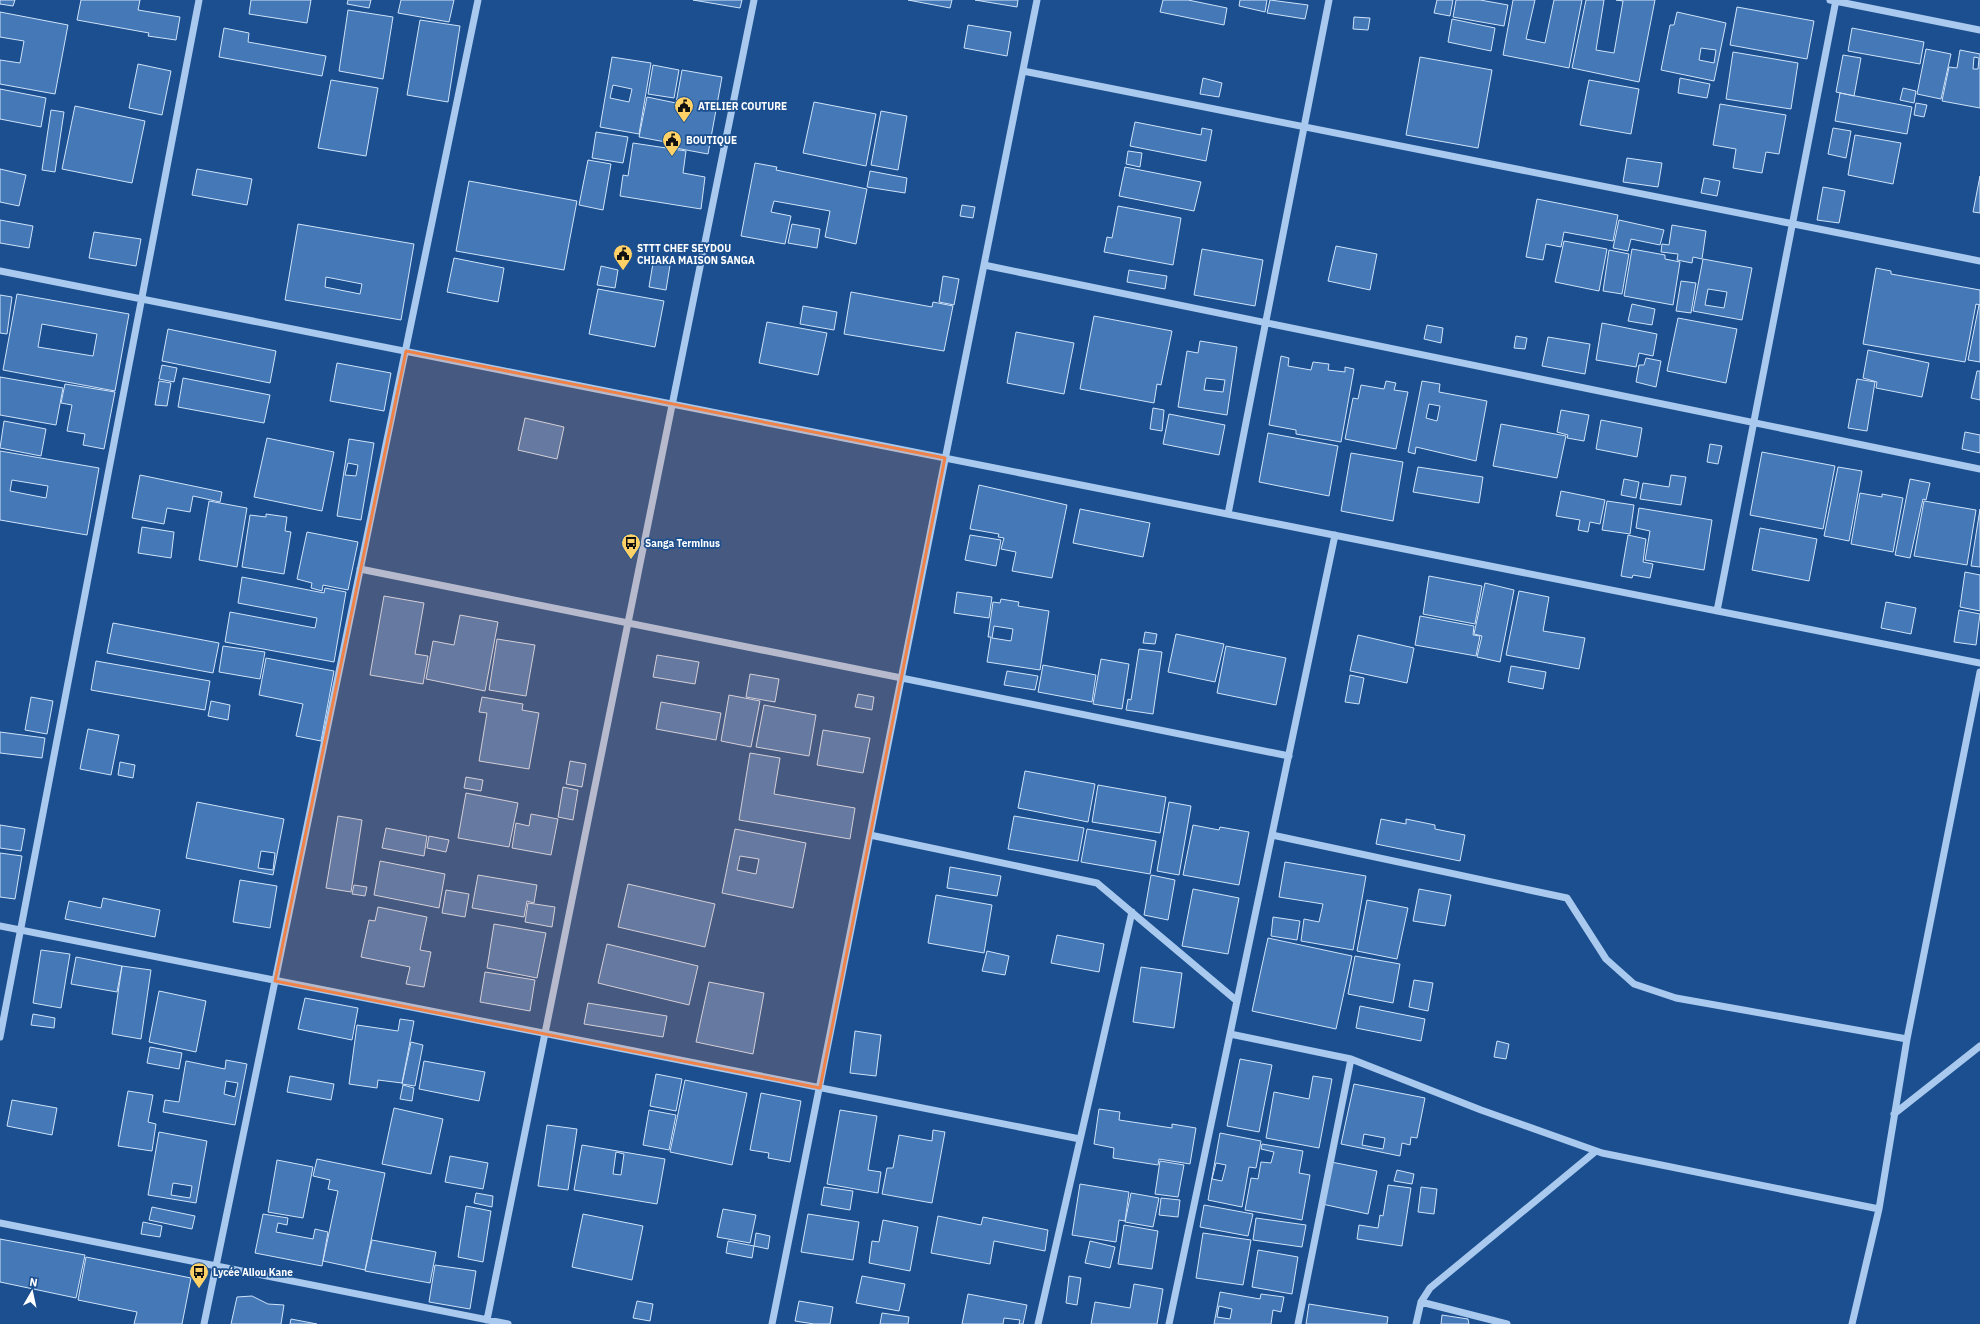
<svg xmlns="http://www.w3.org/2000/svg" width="1980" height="1324" viewBox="0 0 1980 1324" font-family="'IBM Plex Sans',sans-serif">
	<rect width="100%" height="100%" fill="#1b4f8f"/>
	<path fill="#4478b7" stroke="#cfe3fa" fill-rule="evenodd" d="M0 0H15L13 6 0 4Z
		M81 0H140L138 10 180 17 176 40 148 36 149 33 77 20Z
		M251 0H311L307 23 249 14Z
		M348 0H371L369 8 347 4Z
		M401 0H454L449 22 398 13Z
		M693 0H742L740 8Z
		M908 0H952L950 8Z
		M975 0H1018L1017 7Z
		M1163 0H1188L1227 8 1224 25 1160 12Z
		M1240 0H1267L1265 12 1239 6Z
		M1270 0 1308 5 1305 19 1267 13Z
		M1437 0H1453L1450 16 1434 13Z
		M1456 0H1480L1508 5 1504 26 1453 17Z
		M1513 0H1535L1526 39 1545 43 1554 0H1582L1569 68 1503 55Z
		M1586 0H1604L1596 50 1614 53 1623 1 1616 0H1655L1639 82 1572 68Z
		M1737 7 1814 21 1807 59 1730 45Z
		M348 10 393 17 383 79 339 71Z
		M0 12 68 25 55 94 0 84V60L20 63 24 41 0 37Z
		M1677 12 1726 23 1714 81 1661 70 1670 25H1674ZM1701 48 1716 50 1714 63 1699 60Z
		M1354 17 1370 18 1368 30 1353 29Z
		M1452 19 1495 28 1491 51 1448 42Z
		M420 20 460 26 448 102 407 95Z
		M968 25 1011 32 1007 56 964 48Z
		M224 28 249 33 248 42 326 56 322 76 219 57Z
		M1852 28 1924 42 1920 64 1848 51Z
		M1926 49 1951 54 1941 99 1917 94Z
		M1960 50 1980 54V108L1942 101 1949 67 1957 68ZM1974 57 1979 58 1978 69H1973Z
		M1733 52 1798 63 1791 109 1726 99Z
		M1843 55 1861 58 1854 96 1836 92Z
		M612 57 651 63 639 134 600 127ZM613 85 632 89 629 102 610 98Z
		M1420 57 1492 70 1478 148 1406 135Z
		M138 64 171 71 162 115 129 108Z
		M653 65 679 70 674 98 648 94Z
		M682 70 722 77 708 154 670 147 671 143 639 137 647 97 676 103Z
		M1203 78 1222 83 1219 97 1200 94Z
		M1680 78 1710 84 1707 98 1678 93Z
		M331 80 378 88 366 156 318 148Z
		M1589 80 1639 89 1631 134 1580 125Z
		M1903 88 1916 91 1914 103 1900 100Z
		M0 89 46 98 41 127 0 119Z
		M1840 93 1912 107 1907 134 1835 121Z
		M814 102 876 114 866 166 803 153Z
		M1916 103 1927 105 1924 117 1914 115Z
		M1720 104 1786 115 1779 154 1766 152 1762 173 1733 168 1736 149 1713 145Z
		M75 106 145 121 132 183 62 169Z
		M51 110 64 112 55 172 42 170Z
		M881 111 907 116 898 170 871 165Z
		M1135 122 1201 135 1202 128 1212 130 1206 161 1130 146Z
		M1833 128 1851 131 1846 158 1828 154Z
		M596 132 628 137 623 163 592 158Z
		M1855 135 1901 143 1893 184 1848 175Z
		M633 143 686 151 683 173 705 177 701 209 620 196 623 175 628 176Z
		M1128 151 1142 153 1140 167 1126 164Z
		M1627 158 1662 163 1658 187 1623 182Z
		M588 160 611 164 603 210 579 205Z
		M755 163 777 167 776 170 867 189 856 244 825 237 830 211 774 201 771 212 791 216 785 244 741 236Z
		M1125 167 1201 182 1194 211 1119 196Z
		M0 169 26 175 19 206 0 202Z
		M197 169 252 179 247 205 192 195Z
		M870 171 907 178 905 193 867 187Z
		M1980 176V213L1973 212Z
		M1704 178 1720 181 1717 196 1701 193Z
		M469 181 577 201 564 270 456 251Z
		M1823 187 1845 191 1839 223 1817 220Z
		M1537 199 1618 215 1613 241 1564 232 1561 247 1546 244 1543 260 1526 257Z
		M962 205 975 207 973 218 960 216Z
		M1118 206 1181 218 1173 265 1104 252 1107 237 1112 238Z
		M0 220 33 226 29 248 0 243Z
		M1619 220 1664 230 1660 245 1631 239 1628 251 1613 248Z
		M298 224 414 244 401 320 285 300ZM326 277 362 284 360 294 325 287Z
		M792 224 820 229 817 248 788 243Z
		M1672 225 1706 231 1702 259 1693 257 1692 263 1677 260 1678 254 1661 252 1662 244 1669 245Z
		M94 232 141 239 136 266 89 258Z
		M1564 241 1607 249 1599 291 1555 282Z
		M1336 246 1377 254 1370 290 1328 281Z
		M1202 249 1263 260 1255 306 1194 295Z
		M1632 249 1665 255V259L1680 262 1673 305 1624 296Z
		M1609 250 1629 254 1622 294 1603 291Z
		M654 257 671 259 666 290 649 287Z
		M454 258 504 268 498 302 447 292Z
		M1703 259 1752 268 1742 320 1693 311ZM1708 289 1727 292 1724 308 1705 305Z
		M601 266 618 270 615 288 597 285Z
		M1876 268 1891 271V274L1980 290V305L1976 304 1965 362 1863 344Z
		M1129 270 1167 276 1165 289 1127 282Z
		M943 276 959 279 954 305 939 302Z
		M1681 281 1696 283 1691 313 1676 311Z
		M598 289 664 301 655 347 589 334Z
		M851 292 932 307 933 302 953 306 944 351 844 334Z
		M17 294 129 314 115 391 3 370ZM42 324 97 334 93 356 38 347Z
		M0 295 12 297 7 334 0 333Z
		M1632 304 1655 309 1652 325 1628 321Z
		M1979 305H1980V362L1968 360Z
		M803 306 837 312 834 330 800 324Z
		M1094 316 1172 331 1161 385 1157 384 1154 403 1080 389Z
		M1678 318 1737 329 1726 383 1667 371Z
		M767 322 827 333 818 375 759 363Z
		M1602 323 1657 334 1653 356 1639 353 1636 367 1596 360Z
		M1427 325 1443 328 1441 343 1424 339Z
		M168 329 276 351 270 383 162 361Z
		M1016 332 1074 343 1064 394 1007 383Z
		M1516 336 1527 338 1525 349 1514 348Z
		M1548 337 1590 344 1585 374 1542 366Z
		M1200 341 1237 347 1227 415 1178 407 1187 351 1198 353ZM1206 378 1225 380 1223 392 1204 390Z
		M1868 350 1929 363 1922 397 1876 388 1877 382 1863 378Z
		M1281 356 1289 358 1288 366 1311 370 1313 362 1329 364 1328 370 1345 372V367L1354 369 1341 442 1296 434V430L1269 425Z
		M1646 358 1661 361 1656 387 1636 382 1639 365H1644Z
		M337 363 391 373 384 411 330 401Z
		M162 365 177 368 174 382 159 379Z
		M1977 371H1980V400L1971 398Z
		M0 377 63 388 56 425 0 415Z
		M183 378 270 395 264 423 178 407Z
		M1857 379 1875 382 1867 431 1848 428Z
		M159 381 171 383 167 406 155 405Z
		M1386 381 1396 383 1394 390 1408 392 1396 449 1345 439 1353 398 1358 399 1361 385 1384 389Z
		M1422 381 1440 384 1439 392 1487 401 1476 461 1416 447 1415 454 1408 452ZM1429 404 1440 406 1437 421 1426 418Z
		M65 384 115 392 104 449 83 445 85 434 67 431 72 405 61 403Z
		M1153 408 1164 410 1162 431 1150 429Z
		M1561 410 1589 415 1584 441 1567 438 1568 435 1557 432Z
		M1169 414 1225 425 1219 455 1163 444Z
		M525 418 564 427 557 459 518 450Z
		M1601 420 1642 428 1637 457 1596 449Z
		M4 421 46 429 41 456 0 448Z
		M1501 424 1566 436 1557 478 1493 466Z
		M1965 432 1980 435V453L1962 449Z
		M1268 433 1338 446 1329 496 1259 482Z
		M267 438 334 452 322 511 254 497Z
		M349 439 374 443 361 520 337 516ZM348 463 358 465 356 476 345 475Z
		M1710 444 1722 446 1718 464 1707 462Z
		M0 451 99 468 87 535 0 520ZM12 480 48 486 46 498 10 491Z
		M1762 452 1835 466 1823 529 1750 515Z
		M1351 453 1403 462 1393 521 1341 511Z
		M1418 467 1483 477 1479 503 1413 492Z
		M1838 467 1862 471 1849 541 1824 536Z
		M140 475 222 492 220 502 193 496 190 512 167 508 164 524 132 518Z
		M1671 475 1686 477 1681 505 1640 499 1643 483 1669 487Z
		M1624 479 1639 482 1636 498 1621 495Z
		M1910 479 1930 483 1926 500 1923 499 1910 558 1895 555Z
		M979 485 1067 505 1052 578 1012 571 1016 552 1001 549 1004 538 998 537 999 534 970 529Z
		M1561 491 1605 500 1600 524 1590 522 1588 532 1578 530 1580 520 1556 516Z
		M1860 493 1882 497V494L1903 498 1893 552 1851 544Z
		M209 501 247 508 237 567 199 560Z
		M1607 501 1634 505 1630 534 1602 530Z
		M1924 501 1976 510 1967 565 1914 556Z
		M1639 508 1712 520 1704 570 1645 560 1650 531 1636 528Z
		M1080 509 1150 523 1143 557 1073 543Z
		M1980 509V567L1971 566Z
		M266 514 287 517 285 531 291 532 284 574 242 567 250 515 266 517Z
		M142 527 174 532 171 558 138 553Z
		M1760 528 1817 539 1809 581 1752 570Z
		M307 532 358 542 348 590 323 585 322 591 311 588 312 583 297 579Z
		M970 535 1001 540 996 566 965 560Z
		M1628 535 1646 539 1643 562 1653 564 1650 578 1633 575 1632 578 1621 576Z
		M1965 572 1980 575V611L1960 607Z
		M1429 576 1482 586 1475 624 1423 614Z
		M242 577 324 593 325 588 346 592 334 662 225 642 230 612 315 628 317 618 238 603Z
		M1485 583 1514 590 1500 662 1477 657 1482 636 1474 634Z
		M1519 591 1549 597 1543 631 1585 638 1579 669 1506 655Z
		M957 592 992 597 989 618 954 613Z
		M384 596 424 603 415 654 428 656 423 684 370 675Z
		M1001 599 1019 602 1018 606 1049 611 1040 670 987 662 991 637H988L993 602 1000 603ZM994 626 1013 629 1011 641 992 638Z
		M1886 602 1916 608 1911 634 1881 628Z
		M1959 610 1980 614 1976 645 1954 642Z
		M460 615 498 622 485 691 426 679 433 641 454 645Z
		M1420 616 1474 626 1473 635 1480 636 1476 656 1415 645Z
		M113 623 219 643 213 673 107 653Z
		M1145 632 1157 634 1155 644 1143 643Z
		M1176 634 1224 644 1215 682 1168 672Z
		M1358 635 1414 648 1407 683 1350 671Z
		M497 639 535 645 526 696 489 690Z
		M223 646 265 652 260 679 219 672Z
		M1226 646 1286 658 1276 705 1217 693Z
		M1139 649 1162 652 1153 714 1126 710 1128 699 1131 700Z
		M657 655 699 662 695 684 653 677Z
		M266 658 334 671 321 741 296 736 303 704 259 695Z
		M1101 659 1129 664 1122 709 1093 704Z
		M96 661 210 681 205 710 91 690Z
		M1043 665 1096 675 1092 702 1038 692Z
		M1511 666 1546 672 1543 689 1508 682Z
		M1007 671 1038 676 1035 690 1004 685Z
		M750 674 779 679 775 702 746 697Z
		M1350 675 1364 678 1359 704 1345 702Z
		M858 694 874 697 872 710 855 707Z
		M729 695 760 701 751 747 721 741Z
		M31 697 53 701 47 734 25 730Z
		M482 697 523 704 522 710 539 713 529 769 479 761 487 713 479 712Z
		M211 701 230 705 228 720 208 716Z
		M661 702 721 713 716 740 656 729Z
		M764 705 816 715 809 756 756 747Z
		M88 729 119 735 111 775 80 769Z
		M823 730 870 738 863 773 817 765Z
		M0 732 45 738 42 758 0 753Z
		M750 753 780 758 774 794 855 808 850 839 739 820Z
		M570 761 586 764 582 787 566 784Z
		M120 762 135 765 133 778 118 775Z
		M1025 771 1095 784 1088 822 1018 808Z
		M466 777 483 780 481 791 464 788Z
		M1098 785 1166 797 1160 833 1092 822Z
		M563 787 578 790 573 820 558 817Z
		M466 793 518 803 509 847 458 838Z
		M197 802 284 819 273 875 186 858ZM261 851 275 853 273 870 258 868Z
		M1169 802 1191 806 1179 875 1157 871Z
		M531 814 558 819 551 855 512 848 516 823 529 826Z
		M338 816 362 820 351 892 326 888Z
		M1014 816 1084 828 1078 861 1008 849Z
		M1381 819 1406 824V819L1435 825V829L1465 835 1460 861 1376 844Z
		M0 825 25 829 21 851 0 848Z
		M1193 825 1219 830 1220 827 1249 832 1239 885 1183 875Z
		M386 828 427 836 424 856 382 848Z
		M735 829 806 843 793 908 722 893ZM740 856 759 859 756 874 737 870Z
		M1087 829 1156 841 1150 874 1081 862Z
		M429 836 449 840 446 852 427 848Z
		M0 853 22 856 15 899 0 897Z
		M380 861 445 874 439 908 374 895Z
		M1285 862 1366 876 1353 950 1301 941 1304 919 1319 922 1323 904 1279 897Z
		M950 867 1001 876 997 896 947 888Z
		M478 875 537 885 534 903 527 901 524 917 472 908Z
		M1151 875 1175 880 1168 920 1144 915Z
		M240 880 277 886 270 928 233 922Z
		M628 884 715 904 705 947 618 927Z
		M354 885 367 887 365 896 352 894Z
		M1193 889 1239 898 1228 954 1182 946Z
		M1419 889 1451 895 1445 926 1413 921Z
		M446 890 469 894 465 917 442 913Z
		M936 895 992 905 984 953 928 943Z
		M103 898 160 910 155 937 65 919 69 901 101 908Z
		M1367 900 1408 908 1397 959 1357 951Z
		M528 903 555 907 552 927 525 922Z
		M378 907 427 917 420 950 431 952 424 987 406 984 410 967 361 957 369 920 375 921Z
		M1273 917 1300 921 1297 940 1271 936Z
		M494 924 546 933 537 978 487 968Z
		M1057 935 1104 944 1099 972 1051 963Z
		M1268 938 1352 956 1336 1029 1252 1011Z
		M607 944 698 966 689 1005 598 983Z
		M41 950 70 954 61 1008 33 1003Z
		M987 951 1009 956 1005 975 982 971Z
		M1355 956 1400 964 1393 1003 1348 994Z
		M76 957 122 966 117 992 71 984Z
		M122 966 151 970 141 1039 112 1034Z
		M1141 967 1182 973 1174 1028 1133 1022Z
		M485 972 535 980 530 1011 480 1002Z
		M1414 980 1433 983 1428 1011 1409 1007Z
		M709 982 764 993 753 1054 696 1042Z
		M159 991 206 1001 196 1052 149 1042Z
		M305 998 358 1008 352 1040 298 1029Z
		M588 1003 667 1016 663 1037 584 1024Z
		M1360 1006 1425 1019 1421 1041 1356 1028Z
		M33 1014 55 1018 54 1028 31 1025Z
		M400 1019 414 1021 402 1083 378 1080 377 1088 349 1084 357 1025 398 1031Z
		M855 1031 881 1035 876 1076 850 1073Z
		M1497 1041 1509 1044 1506 1059 1494 1057Z
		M411 1042 423 1045 415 1086 402 1084Z
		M150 1047 182 1053 179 1069 147 1063Z
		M1240 1059 1272 1065 1259 1132 1227 1126Z
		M226 1060 247 1064 235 1125 163 1112 165 1100 179 1102 186 1061 225 1069ZM226 1081 238 1083 235 1097 224 1094Z
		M424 1061 485 1072 479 1101 419 1089Z
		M656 1074 682 1079 676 1111 650 1106Z
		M290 1076 334 1084 331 1100 287 1092Z
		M1313 1076 1332 1079 1319 1148 1266 1138 1274 1092 1309 1099Z
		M685 1080 747 1093 732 1165 670 1152Z
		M1354 1084 1425 1098 1417 1138 1411 1137 1410 1145 1402 1143 1400 1156 1341 1144ZM1364 1134 1385 1138 1383 1149 1362 1145Z
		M403 1085 414 1088 412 1101 400 1099Z
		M128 1091 153 1095 148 1122 156 1124 152 1151 118 1146Z
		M761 1093 801 1101 790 1162 768 1158 769 1153 750 1150Z
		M12 1100 57 1108 52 1135 7 1126Z
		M394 1108 443 1119 431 1174 382 1164Z
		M1099 1109 1120 1112 1119 1120 1172 1128V1124L1196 1128 1190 1164 1159 1159 1158 1165 1113 1158 1114 1148 1094 1144Z
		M649 1110 676 1115 669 1150 643 1145Z
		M840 1110 877 1116 868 1170 881 1172 878 1193 827 1184Z
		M547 1125 577 1129 568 1190 538 1186Z
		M933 1130 945 1132 932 1203 882 1194 887 1168H893L899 1135 932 1141Z
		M159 1132 207 1141 196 1203 148 1195ZM173 1183 192 1186 190 1198 171 1195Z
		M1220 1133 1261 1141 1256 1168 1249 1167 1242 1207 1208 1200ZM1216 1163 1226 1165 1222 1181 1212 1179Z
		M1262 1144 1303 1151 1299 1173 1310 1175 1302 1220 1245 1210 1251 1178 1258 1179 1261 1162 1271 1163 1274 1152 1261 1149Z
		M582 1145 665 1159 657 1204 574 1190ZM616 1152 624 1154 621 1175 613 1174Z
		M450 1156 488 1163 483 1189 445 1182Z
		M317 1159 385 1173 365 1270 323 1261 338 1191 328 1189 330 1180 313 1176Z
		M277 1160 313 1167 303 1218 268 1212Z
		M1160 1161 1184 1165 1178 1197 1155 1194Z
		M1331 1162 1377 1171 1368 1214 1322 1204Z
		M1397 1170 1414 1174 1412 1184 1394 1181Z
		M1080 1184 1129 1192 1125 1221 1119 1220 1116 1242 1072 1235Z
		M1388 1185 1411 1188 1402 1246 1357 1239 1359 1225 1378 1228 1380 1215 1383 1216Z
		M824 1187 853 1191 850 1210 821 1205Z
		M1421 1187 1437 1189 1434 1214 1418 1212Z
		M476 1193 493 1196 492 1207 474 1203Z
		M1131 1193 1159 1198 1153 1227 1125 1222Z
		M1161 1198 1180 1200 1178 1217 1159 1215Z
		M1204 1205 1253 1214 1248 1236 1200 1227Z
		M466 1206 491 1211 483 1262 458 1257Z
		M152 1207 195 1216 192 1229 149 1220Z
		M723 1209 756 1215 750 1243 717 1237Z
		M263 1214 288 1218 287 1225 278 1223 276 1232 313 1239 315 1229 328 1232 322 1266 255 1253Z
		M583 1214 643 1226 632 1280 572 1267Z
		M808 1214 859 1222 853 1260 801 1252Z
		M938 1216 981 1225 983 1217 1048 1230 1045 1251 994 1241 990 1264 931 1253Z
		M1256 1218 1306 1225 1302 1247 1253 1240Z
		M883 1220 918 1227 910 1271 869 1263 872 1241 879 1242Z
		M143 1222 162 1226 160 1237 141 1234Z
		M1124 1225 1158 1231 1152 1269 1118 1264Z
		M756 1233 770 1236 768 1249 754 1246Z
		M1203 1233 1251 1240 1243 1285 1196 1278Z
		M0 1239 85 1255 76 1298 0 1282Z
		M372 1240 436 1252 430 1283 365 1271Z
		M728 1241 754 1246 752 1258 726 1253Z
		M1090 1241 1115 1247 1110 1268 1085 1263Z
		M1258 1250 1298 1257 1292 1294 1252 1287Z
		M86 1257 191 1278 182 1324H134L137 1312 78 1300Z
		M435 1265 476 1271 470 1309 429 1302Z
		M862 1276 905 1284 899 1311 856 1303Z
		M1069 1276 1081 1278 1077 1305 1066 1303Z
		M1134 1284 1163 1289 1157 1324H1091L1095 1302 1130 1308Z
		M1220 1292 1260 1299 1261 1294 1284 1297 1281 1312 1273 1310 1271 1324H1214ZM1219 1306 1232 1309 1230 1319 1217 1317Z
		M968 1294 1027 1305 1023 1324H1019L1020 1320 1004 1318 1003 1324H962Z
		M252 1296 268 1304 284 1305 281 1324H231L237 1297Z
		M637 1301 653 1304 650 1321 633 1318Z
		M799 1301 833 1307 830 1324H814L795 1321Z
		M1309 1304 1388 1317 1387 1324H1306Z
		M882 1313 909 1317 908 1324H880Z
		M1442 1315 1468 1319 1469 1324H1441Z
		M291 1319 317 1324H290Z"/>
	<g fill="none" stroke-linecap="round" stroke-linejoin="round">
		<path stroke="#a9c9ee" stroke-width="7" d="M1830 0 1980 30
			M1023 71 1980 261
			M984 265 1980 469
			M0 271 1980 663
			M1228 514 1329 0
			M360 569 1289 756
			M1717 611 1836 0
			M870 835 1097 883 1237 1001
			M1272 835 1567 898 1606 959 1634 984 1676 998 1907 1039
			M0 926 1080 1139
			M1230 1034 1351 1059 1481 1110 1602 1153 1879 1209
			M0 1037 199 0
			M1894 1114 1980 1046
			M0 1223 508 1324
			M1421 1302 1430 1288 1596 1151
			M487 1320 754 0
			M204 1324 478 0
			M772 1324 1037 0
			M1038 1324 1132 912
			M1169 1324 1335 535
			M1298 1324 1351 1059
			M1416 1324 1421 1302 1507 1324
			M1852 1324 1879 1209 1907 1039 1980 672"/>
	</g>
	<path fill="#ee8249" fill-opacity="0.2" stroke="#ee8249" stroke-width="3" stroke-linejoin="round" d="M406 351 945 458 820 1088 275 981Z"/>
	<defs>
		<symbol id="civic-pin" viewBox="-11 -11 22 30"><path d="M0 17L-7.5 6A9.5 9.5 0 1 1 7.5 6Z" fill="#ffd166" stroke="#1b4f8f"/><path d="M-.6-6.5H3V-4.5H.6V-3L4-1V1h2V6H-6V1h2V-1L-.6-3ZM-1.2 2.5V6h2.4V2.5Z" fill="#111"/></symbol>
		<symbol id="bus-pin" viewBox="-11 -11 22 30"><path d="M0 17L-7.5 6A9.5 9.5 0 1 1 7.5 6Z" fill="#ffd166" stroke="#1b4f8f"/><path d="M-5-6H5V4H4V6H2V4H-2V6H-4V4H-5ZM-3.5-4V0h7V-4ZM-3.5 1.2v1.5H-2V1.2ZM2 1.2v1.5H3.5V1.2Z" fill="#111"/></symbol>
	</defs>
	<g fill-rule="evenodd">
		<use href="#civic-pin" x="673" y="95" width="22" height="30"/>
		<use href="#civic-pin" x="661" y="129" width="22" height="30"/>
		<use href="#civic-pin" x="612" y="243" width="22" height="30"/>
		<use href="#bus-pin" x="620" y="532" width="22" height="30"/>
		<use href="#bus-pin" x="188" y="1261" width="22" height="30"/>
	</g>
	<g text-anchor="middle" stroke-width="3.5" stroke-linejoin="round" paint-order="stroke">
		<g font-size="10" font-weight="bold" fill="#fff" stroke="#1b4f8f" text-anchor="start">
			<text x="698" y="110">ATELIER COUTURE</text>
			<text x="686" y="144">BOUTIQUE</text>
			<text x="637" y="252">STTT CHEF SEYDOU<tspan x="637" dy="12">CHIAKA MAISON SANGA</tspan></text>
			<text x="645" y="547">Sanga Terminus</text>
			<text x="213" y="1276">Lycée Aliou Kane</text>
		</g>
	</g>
	<g transform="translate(32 1292) rotate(9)" stroke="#1b4f8f" stroke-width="3" paint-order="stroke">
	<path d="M0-3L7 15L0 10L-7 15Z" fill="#ffffff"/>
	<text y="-6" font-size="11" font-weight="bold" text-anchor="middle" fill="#ffffff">N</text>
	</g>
</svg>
